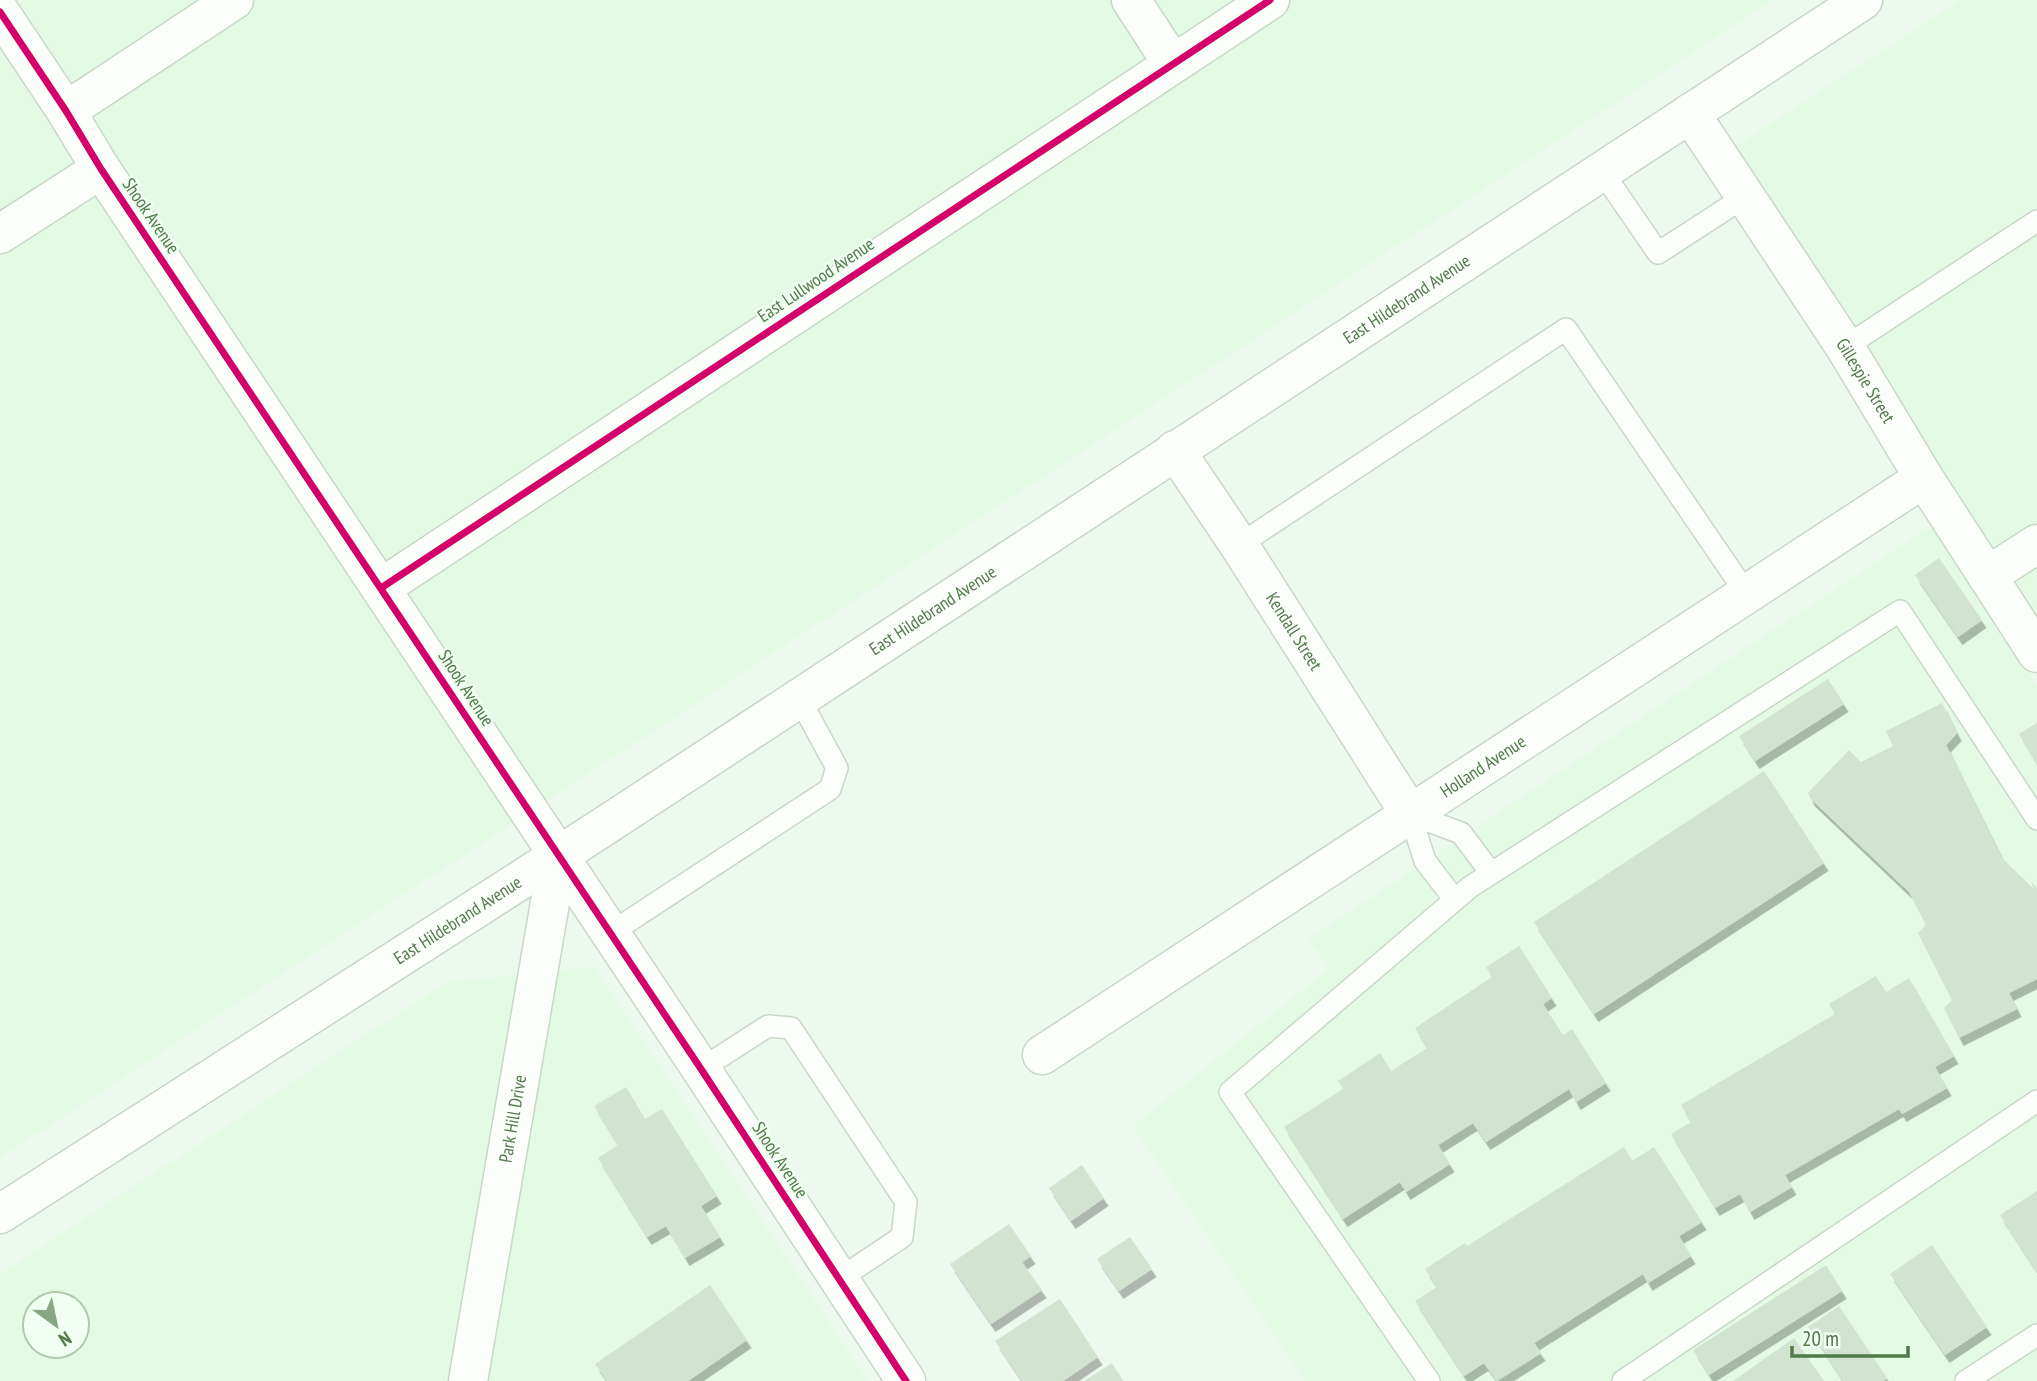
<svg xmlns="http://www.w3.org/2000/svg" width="2037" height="1381" viewBox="0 0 2037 1381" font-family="'PT Sans Narrow',sans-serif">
	<defs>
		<filter id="shadow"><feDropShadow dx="4.5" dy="8" stdDeviation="0" flood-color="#0004"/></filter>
	</defs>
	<rect width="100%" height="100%" fill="#edf8ee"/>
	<path fill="#e4fae5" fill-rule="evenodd" d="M0 0H1773L0 1158Z
		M1960 0H2037V625L1732 149Z
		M1931 525 2037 685V1381H1306L1133 1126 1330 968 1308 940Z
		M594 967 868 1381H0V1274L447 982ZM35 1304H77V1346H35Z"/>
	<path fill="#d3e3d2" filter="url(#shadow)" d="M1939 558 1982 620 1958 637 1915 575Z
		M1828 679 1844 704 1755 761 1739 736Z
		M1942 703 1957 733 1946 745 2002 858 2034 889 2031 882 2037 888V979L2009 993 2017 1009 1959 1038 1944 1008 1952 1000 1918 933 1926 925 1909 892 1810 798 1808 793 1849 750 1861 762 1893 746 1886 731Z
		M2037 723V764L2019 734Z
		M1764 771 1824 863 1594 1014 1534 922Z
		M1519 946 1552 998 1543 1004 1563 1035 1572 1029 1606 1083 1576 1102 1569 1089 1486 1142 1473 1123 1438 1145 1450 1164 1406 1192 1400 1182 1343 1219 1284 1127 1343 1089 1338 1081 1380 1053 1391 1071 1427 1048 1415 1028 1492 977 1486 967Z
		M1876 976 1886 992 1909 978 1954 1056 1935 1067 1947 1088 1902 1114 1899 1109 1785 1175 1792 1187 1750 1212 1740 1194 1715 1208 1671 1134 1691 1122 1681 1105 1835 1014 1829 1004Z
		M626 1087 645 1119 662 1109 717 1196 701 1206 720 1237 685 1258 666 1226 647 1237 598 1158 618 1145 594 1106Z
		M1624 1147 1632 1161 1654 1147 1702 1222 1679 1236 1691 1256 1648 1283 1643 1274 1534 1343 1541 1353 1497 1381 1484 1363 1464 1376 1415 1301 1437 1287 1425 1269 1465 1243 1467 1246Z
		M1082 1165 1104 1198 1071 1221 1049 1188Z
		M2037 1191V1272L2000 1215Z
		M1009 1224 1031 1256 1022 1262 1042 1290 991 1324 950 1264Z
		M1130 1237 1152 1269 1119 1291 1097 1259Z
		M1932 1245 1987 1327 1945 1355 1890 1274Z
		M1826 1265 1842 1291 1709 1375 1693 1350Z
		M710 1285 747 1340 688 1381H607L595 1364Z
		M1060 1299 1098 1357 1063 1381H1022L995 1341Z
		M1839 1306 1887 1378 1883 1381H1843L1808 1327Z
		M1794 1338 1824 1381H1733Z
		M1112 1363 1123 1381H1084Z"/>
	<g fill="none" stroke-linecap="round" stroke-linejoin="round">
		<defs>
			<path id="service" d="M1601 170 1658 253 1746 196
				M1845 347 2037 221
				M1239 545 1566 329 1746 593
				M1410 814 1461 833 1491 873
				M1410 814 1425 861 1455 900
				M609 934 830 789 837 768 799 698
				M701 1069 768 1026 791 1028 906 1202 902 1237 839 1279
				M1429 1381 1230 1092 1470 887 1900 611 2037 819
				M1623 1381 2037 1101
				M1966 1381 2037 1335"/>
			<g id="minor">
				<path d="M1131 0 1172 63"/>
				<path d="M66 111 234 0"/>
				<path id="s1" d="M1690 113 1845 347 1924 478 2037 653"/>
				<path d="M0 234 101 169"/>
				<path id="s2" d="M1175 450 1239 545 1410 814"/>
				<path d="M1987 576 2037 544"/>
				<path d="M381 588 1270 0"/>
				<path id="s3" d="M1042 1055 1924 478"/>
				<path id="s4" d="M468 1381 558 856"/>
			</g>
			<path id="tertiary" d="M0 12 66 111 101 169 701 1069 906 1381"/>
			<g id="secondary">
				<path id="s5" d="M0 1214 600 829 1863 0"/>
			</g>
		</defs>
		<use href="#service" stroke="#c9d7c8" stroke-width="24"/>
		<use href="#minor" stroke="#c9d7c8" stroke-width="41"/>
		<use href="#tertiary" stroke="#c9d7c8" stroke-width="41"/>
		<use href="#secondary" stroke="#c8d6c8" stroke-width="41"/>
		<use href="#service" stroke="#fcfefc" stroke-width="21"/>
		<use href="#minor" stroke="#fcfefc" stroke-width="38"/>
		<use href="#tertiary" stroke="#fcfefc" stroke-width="38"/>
		<use href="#secondary" stroke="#fcfefc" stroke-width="38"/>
		<defs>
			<path id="cycleway" d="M0 12 66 111 101 169 701 1069 906 1381
				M381 588 1270 0"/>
		</defs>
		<use href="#cycleway" stroke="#f0fff1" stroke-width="11"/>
		<use href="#cycleway" stroke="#d6006c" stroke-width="7"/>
	</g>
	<g text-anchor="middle" stroke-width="5" stroke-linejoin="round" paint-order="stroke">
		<g font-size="18" fill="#517a4a" stroke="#f0fff1">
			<text transform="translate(151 216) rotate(56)" y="6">Shook Avenue</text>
			<text transform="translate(816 280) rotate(-34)" y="6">East Lullwood Avenue</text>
			<text dy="6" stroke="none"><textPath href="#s5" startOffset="1678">East Hildebrand Avenue</textPath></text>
			<text dy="6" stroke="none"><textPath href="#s1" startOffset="320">Gillespie Street</textPath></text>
			<text dy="6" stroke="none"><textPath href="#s5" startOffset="1111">East Hildebrand Avenue</textPath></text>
			<text dy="6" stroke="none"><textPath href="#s2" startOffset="217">Kendall Street</textPath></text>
			<text transform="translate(466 688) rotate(57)" y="6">Shook Avenue</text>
			<text dy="6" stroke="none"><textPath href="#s3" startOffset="527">Holland Avenue</textPath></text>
			<text dy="6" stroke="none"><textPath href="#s5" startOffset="544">East Hildebrand Avenue</textPath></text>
			<text dy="6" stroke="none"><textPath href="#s4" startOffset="266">Park Hill Drive</textPath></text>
			<text transform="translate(780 1160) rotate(57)" y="6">Shook Avenue</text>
		</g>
	</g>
	<g transform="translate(56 1325) rotate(147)"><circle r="33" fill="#f0fff1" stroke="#b0caae" stroke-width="2"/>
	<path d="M0-5L12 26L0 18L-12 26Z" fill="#88a683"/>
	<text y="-10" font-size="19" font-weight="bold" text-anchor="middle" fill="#517a4a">N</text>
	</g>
	<path d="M1792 1346v10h116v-10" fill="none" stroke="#517a4a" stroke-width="3.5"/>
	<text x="1802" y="1346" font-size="21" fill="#517a4a" stroke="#f0fff1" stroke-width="5" paint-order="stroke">20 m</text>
</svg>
